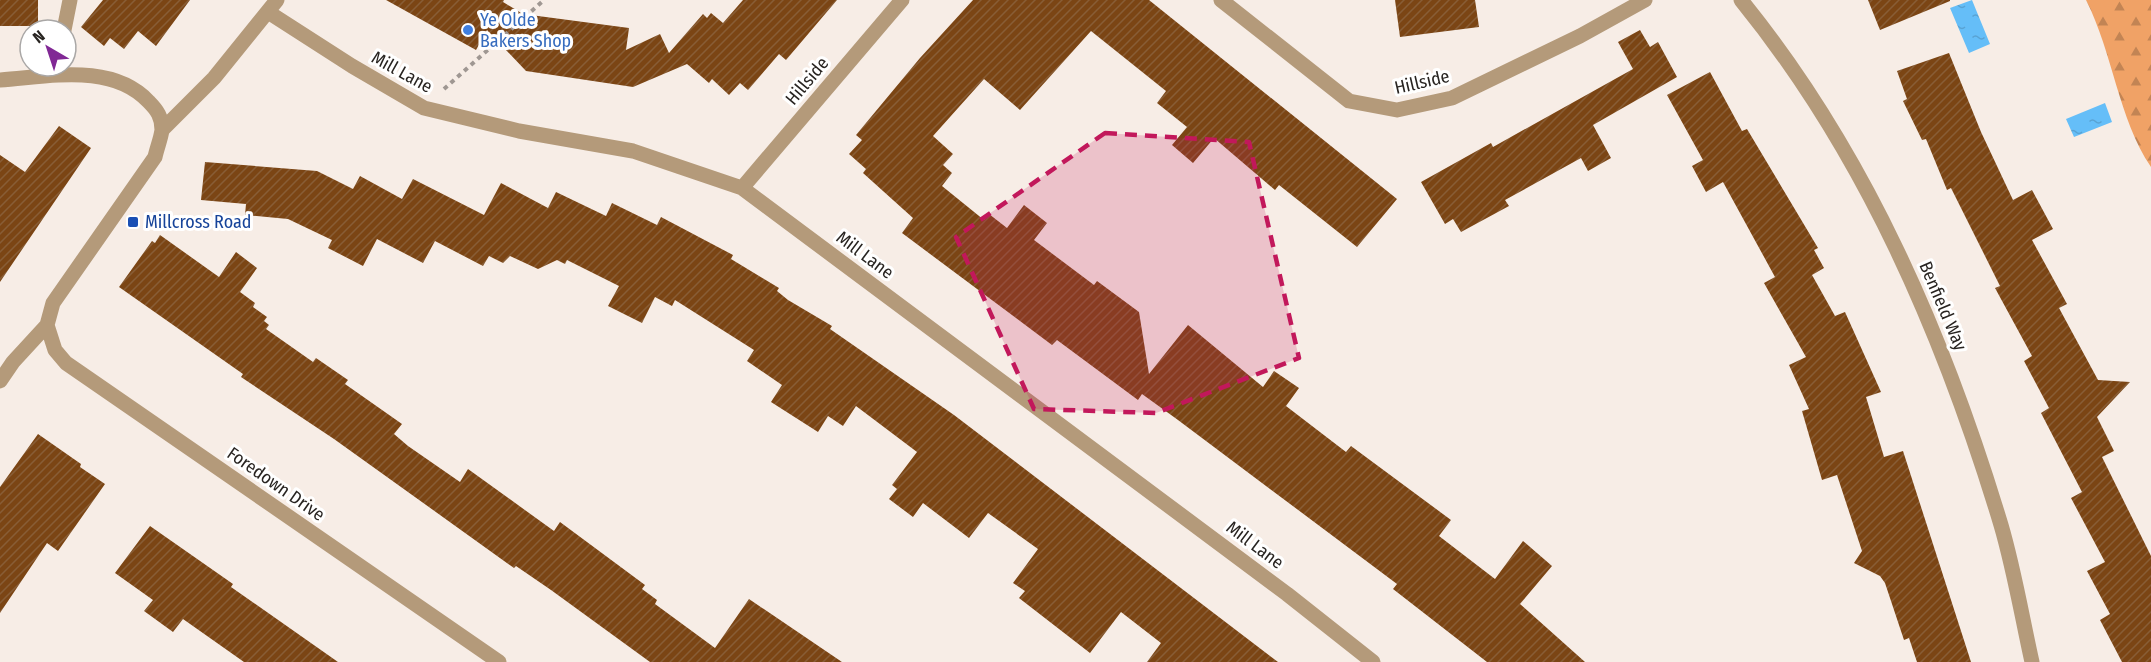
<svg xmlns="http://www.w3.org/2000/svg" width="2151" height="662" viewBox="0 0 2151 662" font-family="'Fira Sans Condensed',sans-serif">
	<defs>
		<pattern id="forest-firs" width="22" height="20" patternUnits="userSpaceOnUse" patternTransform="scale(1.5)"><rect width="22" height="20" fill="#f0a266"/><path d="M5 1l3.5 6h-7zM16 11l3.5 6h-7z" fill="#c28454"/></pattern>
		<pattern id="water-ripples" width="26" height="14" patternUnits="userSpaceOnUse" patternTransform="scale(1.5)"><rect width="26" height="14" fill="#65bef8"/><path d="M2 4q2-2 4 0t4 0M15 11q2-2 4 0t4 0" fill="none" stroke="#58a3d4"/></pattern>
		<pattern id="building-hatch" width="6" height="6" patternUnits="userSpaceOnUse" patternTransform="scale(1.5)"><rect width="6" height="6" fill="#7b4514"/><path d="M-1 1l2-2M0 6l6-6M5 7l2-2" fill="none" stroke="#885d36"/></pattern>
	</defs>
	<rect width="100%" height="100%" fill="#f7ede6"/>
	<path fill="url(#forest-firs)" d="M2086 0H2151V167C2118 118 2113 53 2086 0Z"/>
	<path fill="url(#water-ripples)" d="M1972 0 1990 44 1969 53 1950 8Z
		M2105 103 2112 122 2074 137 2066 119Z"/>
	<path fill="url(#building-hatch)" d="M0 0H38V26H0Z
		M103 0H190L156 46 138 31 124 49 110 38 104 46 81 27Z
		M386 0H504L503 2 523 14 629 28 626 50 660 34 669 53 703 14 707 18 711 13 723 23 743 0H837L786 60 779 54 748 90 740 83 729 95 712 79 709 83 687 64 633 87 526 71 487 30 476 50Z
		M973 0H1149L1397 199 1357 247 1279 185 1275 190 1214 138 1193 163 1172 145 1187 127 1157 103 1166 91 1091 31 1020 110 984 79 933 136 953 154 943 165 952 173 942 186 984 220 989 214 1007 228 1024 205 1047 223 1034 240 1094 285 1097 281 1139 312 1149 374 1188 325 1263 387 1274 371 1299 388 1286 406 1346 452 1351 446 1451 520 1439 536 1495 579 1523 541 1552 566 1520 604 1585 662H1487L1393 589 1397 584 1178 420 1142 394 1138 400 1057 340 1052 345 902 233 913 218 863 173 866 169 849 154 862 140 856 135 920 58Z
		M1395 0H1475L1479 27 1400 37Z
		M1868 0H1950V1L1880 30Z
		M1640 30 1650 47 1658 42 1677 77 1593 125 1611 158 1588 171 1581 158 1505 200 1509 206 1461 232 1453 219 1445 224 1421 182 1491 143 1493 147 1633 69 1618 42Z
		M1949 53 1981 132 2013 200 2032 190 2053 229 2032 240 2067 304 2059 308 2098 380 2130 382 2097 417 2114 451 2102 457 2151 556V662H2122L2100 620 2110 614 2087 571 2105 562 2071 498 2082 492 2041 413 2049 408 2024 361 2032 356 1995 288 2000 286 1951 188 1947 190 1926 139 1922 140 1903 101 1907 99 1897 71Z
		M1710 72 1742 131 1747 129 1818 248 1814 250 1824 268 1812 275 1835 316 1845 312 1881 392 1866 397 1884 457 1903 451 1971 662H1917L1909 638 1904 640 1885 583 1880 576 1854 563 1862 551 1837 475 1822 480 1802 411 1809 409 1789 365 1806 357 1764 283 1775 277 1723 182 1706 192 1692 166 1703 160 1667 95Z
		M59 126 91 148 0 282V155L25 172Z
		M205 162 317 171 353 189 360 176 402 199 413 179 484 215 501 183 548 208 556 192 606 216 612 203 657 225 661 217 733 255 731 259 779 288 777 291 788 300 832 326 830 329 954 415 1278 662H1147L1161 643 1121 612 1090 653 1019 598 1025 591 1013 583 1038 549 988 513 969 538 923 503 913 517 889 499 897 489 892 485 917 452 856 406 843 426 828 416 818 432 771 402 782 385 747 361 754 350 675 300 672 306 655 297 642 323 608 306 619 286 567 260 565 264 557 260 538 269 510 256 503 263 489 256 483 266 435 241 423 263 377 239 363 266 328 248 332 240 288 219 245 215 246 204 201 200Z
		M160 235 219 277 236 252 257 268 240 292 255 303 253 307 267 317 264 321 269 325 266 329 313 362 316 358 348 380 345 384 402 424 394 434 408 446 460 482 468 469 554 531 560 522 645 585 642 589 657 600 655 604 715 648 749 599 842 662H650L551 590 516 566 514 568 334 439 241 377 243 374 119 287 152 241 155 243Z
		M38 434 81 464 80 467 105 484 58 551 47 543 0 613V487Z
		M150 526 233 584 231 587 338 662H244L183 619 173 632 144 611 153 600 115 573Z"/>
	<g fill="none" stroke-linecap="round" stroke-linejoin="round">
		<path stroke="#9f9792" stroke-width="4" stroke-dasharray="4.5 4.5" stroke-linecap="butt" d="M444 89 544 0"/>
		<path stroke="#b49a7a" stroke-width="15" d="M1221 0 1349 101 1397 110 1452 98 1580 36 1645 0
			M1741 0C1866 154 1944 336 2001 525 2014 569 2022 617 2032 662
			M268 12 352 66 424 108 519 131 633 151 742 188 1287 594 1373 662
			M64 30 70 0
			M0 80C48 77 112 62 149 102 157 110 162 117 162 130 161 138 157 148 155 157L53 303 47 325 13 362 0 381
			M162 130 214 78 277 0
			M742 188 902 0
			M47 325 55 350 66 363 499 662"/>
	</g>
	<path fill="#c2185b" fill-opacity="0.2" stroke="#c2185b" stroke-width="4.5" stroke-dasharray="12 8" stroke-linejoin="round" d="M1105 133 1249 142 1299 358 1156 413 1034 409 956 237Z"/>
	<circle fill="#3f7fe0" stroke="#fff" stroke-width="2" cx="468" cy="30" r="6"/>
	<rect fill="#1a4fb4" stroke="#fff" stroke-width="2" x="127" y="216" width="12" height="12" rx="3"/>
	<g text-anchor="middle" stroke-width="6" stroke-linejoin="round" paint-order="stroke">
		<g font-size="18" fill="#366cbe" stroke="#fff" text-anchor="start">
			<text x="480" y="26">Ye Olde<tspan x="480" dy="21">Bakers Shop</tspan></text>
		</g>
		<g font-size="18" fill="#282421" stroke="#fff">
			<text transform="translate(402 72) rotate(29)" y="6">Mill Lane</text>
			<text transform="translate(807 81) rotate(-50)" y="6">Hillside</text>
			<text transform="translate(1422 82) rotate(-13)" y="6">Hillside</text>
			<text transform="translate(865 255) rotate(37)" y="6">Mill Lane</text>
			<text transform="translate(1943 306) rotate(67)" y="6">Benfield Way</text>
			<text transform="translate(276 484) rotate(35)" y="6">Foredown Drive</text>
			<text transform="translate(1255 545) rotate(37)" y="6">Mill Lane</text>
		</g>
		<g font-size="18" fill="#164399" stroke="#fff" text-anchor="start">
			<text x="145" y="228">Millcross Road</text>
		</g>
	</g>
	<g transform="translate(48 48) rotate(321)"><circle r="28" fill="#ffffff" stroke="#a9a7a6" stroke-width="1.5"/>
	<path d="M0-4.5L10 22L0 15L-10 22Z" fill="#812895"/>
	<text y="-9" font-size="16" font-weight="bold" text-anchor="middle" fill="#282421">N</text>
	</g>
</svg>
